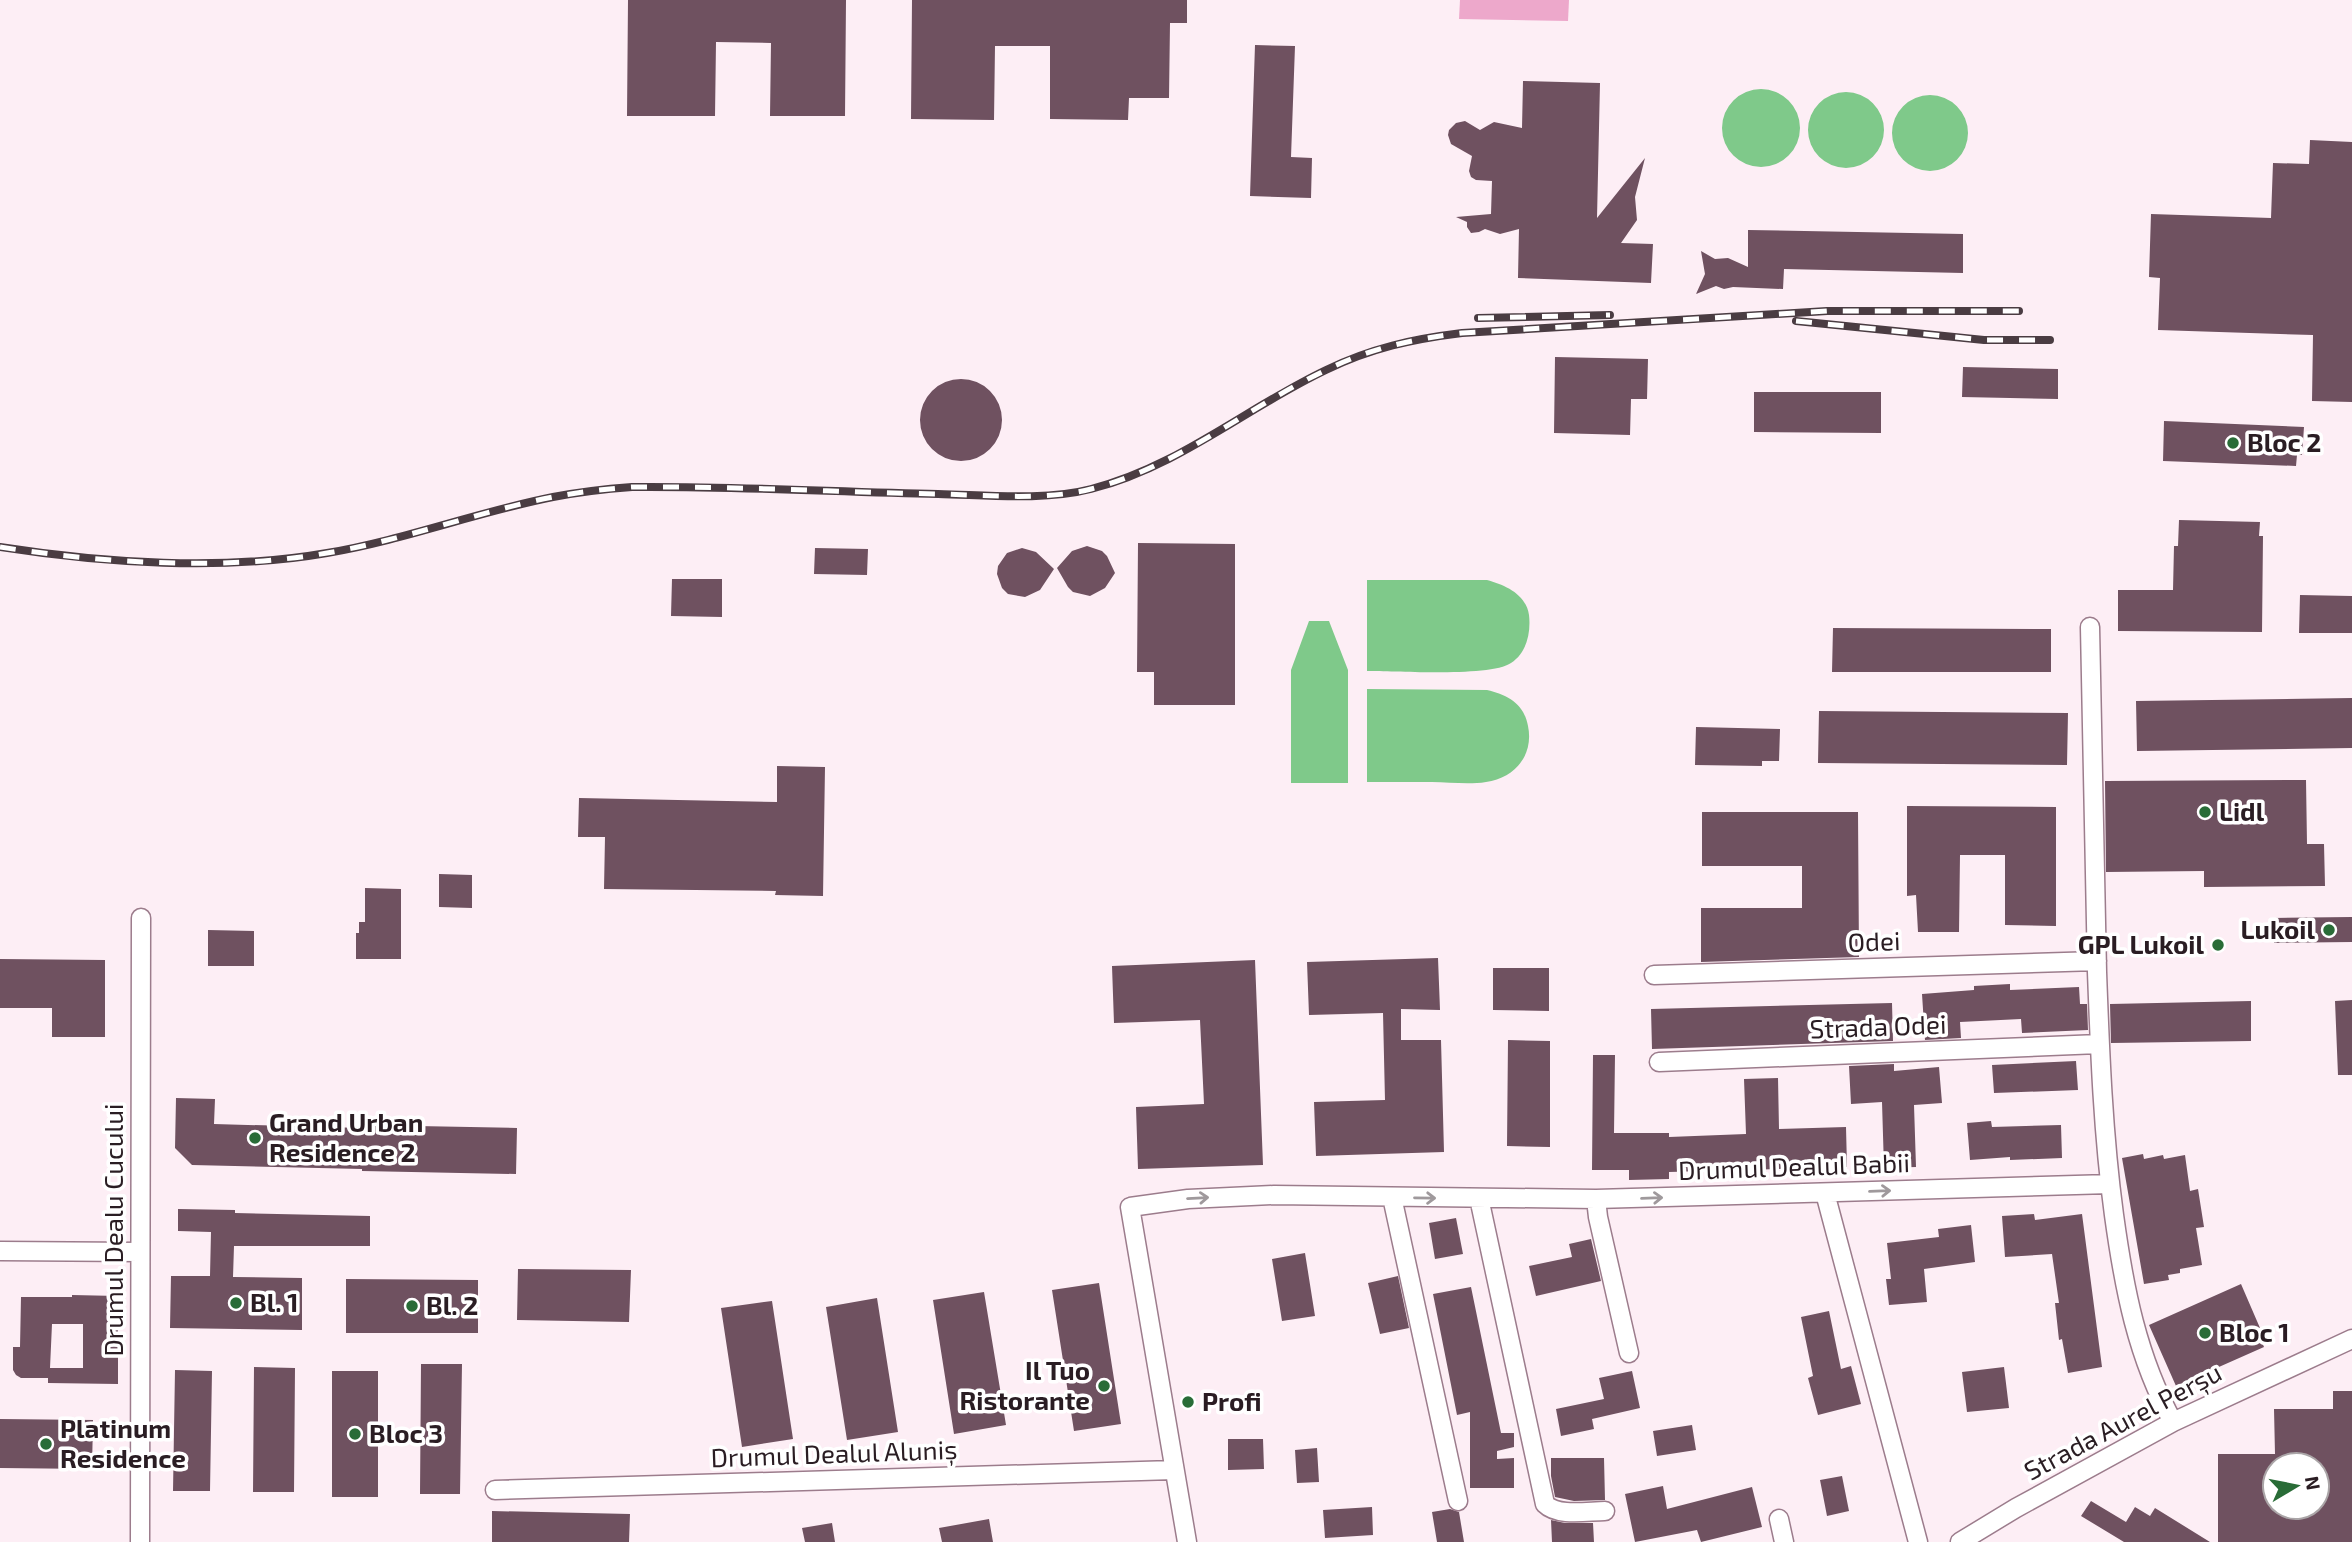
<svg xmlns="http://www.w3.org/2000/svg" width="2352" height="1542" viewBox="0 0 2352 1542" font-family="'Exo 2',sans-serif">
	<rect width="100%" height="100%" fill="#fdeef5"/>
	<path fill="#eda8cb" d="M1460 0H1569L1568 21 1459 19Z"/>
	<path fill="#7fc98a" d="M1722 128a39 39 0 1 1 78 0a39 39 0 1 1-78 0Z
		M1808 130a38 38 0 1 1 76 0a38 38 0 1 1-76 0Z
		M1892 133a38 38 0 1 1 76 0a38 38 0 1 1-76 0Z
		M1367 580H1487C1505 585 1526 594 1529 615 1531 632 1527 653 1511 663 1491 677 1396 671 1367 671Z
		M1309 621H1329L1348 670V783H1291V670Z
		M1367 689 1487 690C1507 695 1524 703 1528 726 1534 755 1515 778 1486 782 1468 785 1449 782 1432 782 1410 782 1388 782 1367 782Z"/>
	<path fill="#6f5160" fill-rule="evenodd" d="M628 0H846L845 116H770L771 43 716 42 715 116H627Z
		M912 0H1187V23H1170L1169 98H1129L1128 120 1050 119V46H995L994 120 911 119Z
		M1255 45 1295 46 1291 157 1312 158 1311 198 1250 196Z
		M1523 81 1600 83 1597 218 1645 158 1635 197 1637 220 1621 243 1653 244 1651 283 1518 278 1519 229 1500 234 1485 229 1479 232 1471 233 1467 227V222L1456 217 1491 214 1492 181 1476 180 1471 177 1469 171 1472 156 1451 144 1448 135 1449 130 1456 123 1465 121 1480 130 1494 122 1522 128Z
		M2310 140 2352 142V402L2312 401 2313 335 2158 330 2160 278 2149 277 2151 214 2271 218 2273 163 2309 164Z
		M1748 230 1963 234V273L1784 269 1783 289 1733 287 1724 289 1716 286 1696 294 1705 274 1701 251 1715 259 1728 258 1748 267Z
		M1555 357 1648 359 1647 399H1631L1630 435 1554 433Z
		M1963 367 2058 369V399L1962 397Z
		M920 420a41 41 0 1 1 82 0a41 41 0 1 1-82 0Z
		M1754 392H1881V433L1754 432Z
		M2164 421 2304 427 2302 455H2297L2296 466 2163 461Z
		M2179 520 2260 522 2259 536H2263L2262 632 2118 631V590H2173L2174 546H2178Z
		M1138 543 1235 544V705H1154V672H1137Z
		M1087 546 1102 551 1107 556 1115 573 1105 588 1090 596 1073 592 1068 587 1057 568 1072 551Z
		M815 548 868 549 867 575 814 574Z
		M1022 548 1036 552 1054 569 1040 590 1025 597 1008 594 1002 588 997 574 998 566 1007 553Z
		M672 579H722V617L671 616Z
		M2300 595 2352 596V633H2299Z
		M1833 628 2051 629V672H1832Z
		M2352 698V748L2137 751 2136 701Z
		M1819 711 2068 713 2067 765 1818 763Z
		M1696 727 1780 729 1779 761H1762V766L1695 765Z
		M777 766 825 767 823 896 775 895 776 891 604 889 605 837H578L579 798 777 802Z
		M2306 780 2307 844H2324L2325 886 2204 887V871L2106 872 2105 781Z
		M1907 806 2056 807V926L2005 925V855H1960L1959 932H1918L1916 895 1907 896Z
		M1702 812H1858L1859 957 1701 962V908H1802V866H1702Z
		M439 874 472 875V908L439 907Z
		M365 888 401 889V959H356V933H359V922H365Z
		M2352 917V942L2274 943V918Z
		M208 930 254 931V966H208Z
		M1438 958 1440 1010 1401 1009V1040H1441L1444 1152 1316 1156 1314 1102 1385 1100 1383 1013 1309 1015 1307 962Z
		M0 959 105 960V1037H52V1008H0Z
		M1255 960 1263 1165 1138 1169 1136 1107 1204 1104 1200 1020 1114 1023 1112 966Z
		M1493 968H1549V1011L1493 1010Z
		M2010 984V990L2079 987 2080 1004H2087L2088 1030 2022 1033 2021 1019 1960 1022 1961 1038 1925 1040 1922 994 1974 990V986Z
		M2352 1000V1075H2338L2335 1001Z
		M2251 1001V1041L2111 1043 2110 1004Z
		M1892 1003 1893 1041 1652 1049 1651 1009Z
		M1508 1040 1550 1041V1147L1507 1146Z
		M1593 1055H1615L1614 1133H1669V1137L1746 1134 1744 1079 1778 1078 1779 1129 1846 1127 1847 1167 1669 1172V1179L1629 1180V1170H1592Z
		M2076 1061 2078 1090 1994 1093 1992 1065Z
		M1894 1064V1071L1939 1067 1942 1103 1914 1105 1916 1167 1884 1168 1882 1102 1851 1104 1849 1066Z
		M176 1098 215 1099 214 1124 363 1128V1125L517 1128 516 1174 362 1171V1169L192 1165 175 1148Z
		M1991 1121 1992 1127 2061 1125 2062 1158 2010 1160V1157L1970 1160 1967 1123Z
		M2143 1154 2144 1159 2163 1155 2164 1159 2185 1155 2190 1191 2198 1189 2204 1227 2196 1228 2202 1265 2180 1269V1273L2168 1275 2169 1280 2144 1284 2122 1158Z
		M178 1209 235 1210V1213L370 1216V1246H234L233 1277 302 1278V1330L170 1328 171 1276H210L211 1232 178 1231Z
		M2034 1214 2035 1220 2082 1214 2102 1367 2068 1373 2062 1339 2059 1340 2055 1303H2059L2052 1254 2005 1257 2002 1216Z
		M1456 1218 1463 1254 1435 1259 1429 1223Z
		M1971 1225 1975 1262 1924 1269 1927 1302 1889 1305 1886 1279H1891L1887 1243 1939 1237 1938 1229Z
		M1591 1239 1601 1281 1536 1296 1529 1266 1572 1257 1569 1244Z
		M1305 1253 1315 1316 1282 1321 1272 1259Z
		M518 1269 631 1270 629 1322 517 1320Z
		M1398 1276 1409 1328 1380 1334 1368 1283Z
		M346 1279 478 1280V1333H346Z
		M1099 1283 1121 1424 1074 1431 1052 1290Z
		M2241 1284 2260 1328 2257 1330 2264 1347 2176 1386 2149 1325Z
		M1471 1287 1501 1433H1514V1447L1497 1451V1459L1514 1458V1488H1470V1412L1457 1415 1433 1294Z
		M984 1292 1006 1425 954 1434 933 1300Z
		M72 1295 118 1296V1384L48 1383V1378H21L16 1375 13 1370V1347H20L21 1297H72ZM52 1324H83V1368H50Z
		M877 1298 898 1432 847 1440 826 1307Z
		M772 1301 793 1439 742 1447 721 1308Z
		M1829 1311 1841 1369 1851 1366 1861 1404 1818 1415 1808 1378 1813 1376 1801 1317Z
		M421 1364H462L460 1494H420Z
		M254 1367 295 1368 294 1492H253Z
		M2004 1367 2009 1408 1967 1412 1962 1372Z
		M175 1370 212 1371 210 1491H173Z
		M332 1371H378V1497H332Z
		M1632 1371 1640 1408 1592 1419 1594 1429 1561 1436 1556 1409 1604 1399 1599 1378Z
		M2333 1391H2352V1542H2218V1454H2275L2274 1409H2333ZM2275 1465H2317V1507H2275Z
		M0 1419 93 1420 92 1469 0 1468Z
		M1692 1425 1696 1450 1657 1456 1653 1431Z
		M1228 1439H1263L1264 1469 1228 1470Z
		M1317 1448 1319 1482 1297 1483 1295 1450Z
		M1551 1458H1604L1605 1500 1574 1501 1555 1497 1551 1476Z
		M1842 1476 1849 1511 1827 1516 1820 1480Z
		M1663 1486 1667 1509 1752 1487 1762 1527 1701 1542 1697 1530 1635 1542 1625 1494Z
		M2091 1501 2126 1522 2135 1507 2150 1516 2155 1508 2210 1542H2124L2081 1516Z
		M1372 1507 1373 1535 1325 1538 1323 1510Z
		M1450 1509 1459 1512 1464 1542H1437L1432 1512Z
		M492 1511 630 1514 629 1542H492Z
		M989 1519 993 1542H942L939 1528Z
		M1551 1520 1565 1523H1593L1594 1542H1552Z
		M832 1523 835 1542H805L802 1528Z"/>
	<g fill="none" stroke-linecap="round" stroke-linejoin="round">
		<defs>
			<path id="minor" d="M2090 627C2093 742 2094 857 2097 972 2100 1053 2103 1134 2114 1215 2124 1288 2137 1357 2173 1422
				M1654 975 2097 961
				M1659 1062 2099 1044
				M1825 1193 1918 1542
				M1392 1197 1458 1501
				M1479 1198 1545 1504C1558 1517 1588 1511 1605 1511
				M1596 1199 1598 1217 1629 1353
				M0 1251 140 1252
				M495 1490 1174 1470
				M1779 1519 1784 1542
				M140 1542 141 918
				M1187 1542 1130 1207 1188 1199 1274 1195 1596 1199 2110 1184
				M1960 1542 2016 1508 2173 1422 2352 1339"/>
		</defs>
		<use href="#minor" stroke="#9c7c8c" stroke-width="21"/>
		<use href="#minor" stroke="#fff" stroke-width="18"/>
		<defs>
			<path id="rail" d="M1478 318 1610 315
				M1796 321 1984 340H2050
				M0 547C103 563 224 571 327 553 404 540 477 512 553 497 579 492 605 489 632 487 734 486 836 492 938 494 986 495 1045 501 1091 489 1178 467 1246 408 1326 370 1371 348 1413 339 1462 333L1827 311H2019"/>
		</defs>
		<use href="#rail" stroke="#4a3c42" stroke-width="8"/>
		<use href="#rail" stroke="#fff" stroke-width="5" stroke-dasharray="16" stroke-linecap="butt"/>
	</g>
	<defs><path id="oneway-shaft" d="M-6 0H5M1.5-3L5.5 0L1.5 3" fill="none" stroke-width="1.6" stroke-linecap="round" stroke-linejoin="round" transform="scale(1.75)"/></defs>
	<g stroke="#9f999c">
		<use href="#oneway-shaft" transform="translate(1880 1191) rotate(-2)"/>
		<use href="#oneway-shaft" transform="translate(1198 1198) rotate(-3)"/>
		<use href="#oneway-shaft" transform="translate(1425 1198) rotate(1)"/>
		<use href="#oneway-shaft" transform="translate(1652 1198) rotate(-2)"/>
	</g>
	<g fill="#296c37" stroke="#fff" stroke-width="2.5">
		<circle cx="2233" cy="443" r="7"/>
		<circle cx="2205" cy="812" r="7"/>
		<circle cx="2329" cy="930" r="7"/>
		<circle cx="2218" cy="945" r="7"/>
		<circle cx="255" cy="1138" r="7"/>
		<circle cx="236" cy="1303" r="7"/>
		<circle cx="412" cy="1306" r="7"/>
		<circle cx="2205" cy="1333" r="7"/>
		<circle cx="1104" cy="1386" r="7"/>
		<circle cx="1188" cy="1402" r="7"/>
		<circle cx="355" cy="1434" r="7"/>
		<circle cx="46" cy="1444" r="7"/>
	</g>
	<g text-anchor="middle" stroke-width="7" stroke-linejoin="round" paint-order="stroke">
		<g font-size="26" font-weight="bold" fill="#2a1d23" stroke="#fff" text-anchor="start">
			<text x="2247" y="452">Bloc 2</text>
			<text x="2219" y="821">Lidl</text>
			<text x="2315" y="939" text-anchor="end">Lukoil</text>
			<text x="2204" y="954" text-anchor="end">GPL Lukoil</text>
			<text x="269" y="1132">Grand Urban<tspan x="269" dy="30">Residence 2</tspan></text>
			<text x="250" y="1312">Bl. 1</text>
			<text x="426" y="1315">Bl. 2</text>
			<text x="2219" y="1342">Bloc 1</text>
			<text x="1090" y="1380" text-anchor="end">Il Tuo<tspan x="1090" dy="30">Ristorante</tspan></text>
			<text x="1202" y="1411">Profi</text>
			<text x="60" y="1438">Platinum<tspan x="60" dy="30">Residence</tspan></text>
			<text x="369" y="1443">Bloc 3</text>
		</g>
		<g font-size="26" fill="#2a1d23" stroke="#fff">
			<text transform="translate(1874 942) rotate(-2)" y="9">Odei</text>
			<text transform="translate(1878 1027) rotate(-2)" y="9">Strada Odei</text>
			<text transform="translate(1794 1167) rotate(-2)" y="9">Drumul Dealul Babii</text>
			<text transform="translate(114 1230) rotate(-90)" y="9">Drumul Dealu Cucului</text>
			<text transform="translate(2123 1422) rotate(-28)" y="9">Strada Aurel Perșu</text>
			<text transform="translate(834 1454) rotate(-2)" y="9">Drumul Dealul Aluniș</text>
		</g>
	</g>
	<g transform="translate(2296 1486) rotate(80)"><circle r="33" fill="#ffffff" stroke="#aaa5a7" stroke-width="2"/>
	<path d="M0-5L12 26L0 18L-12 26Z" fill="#296c37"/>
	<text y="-10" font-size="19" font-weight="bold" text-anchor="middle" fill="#2a1d23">N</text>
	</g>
</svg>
